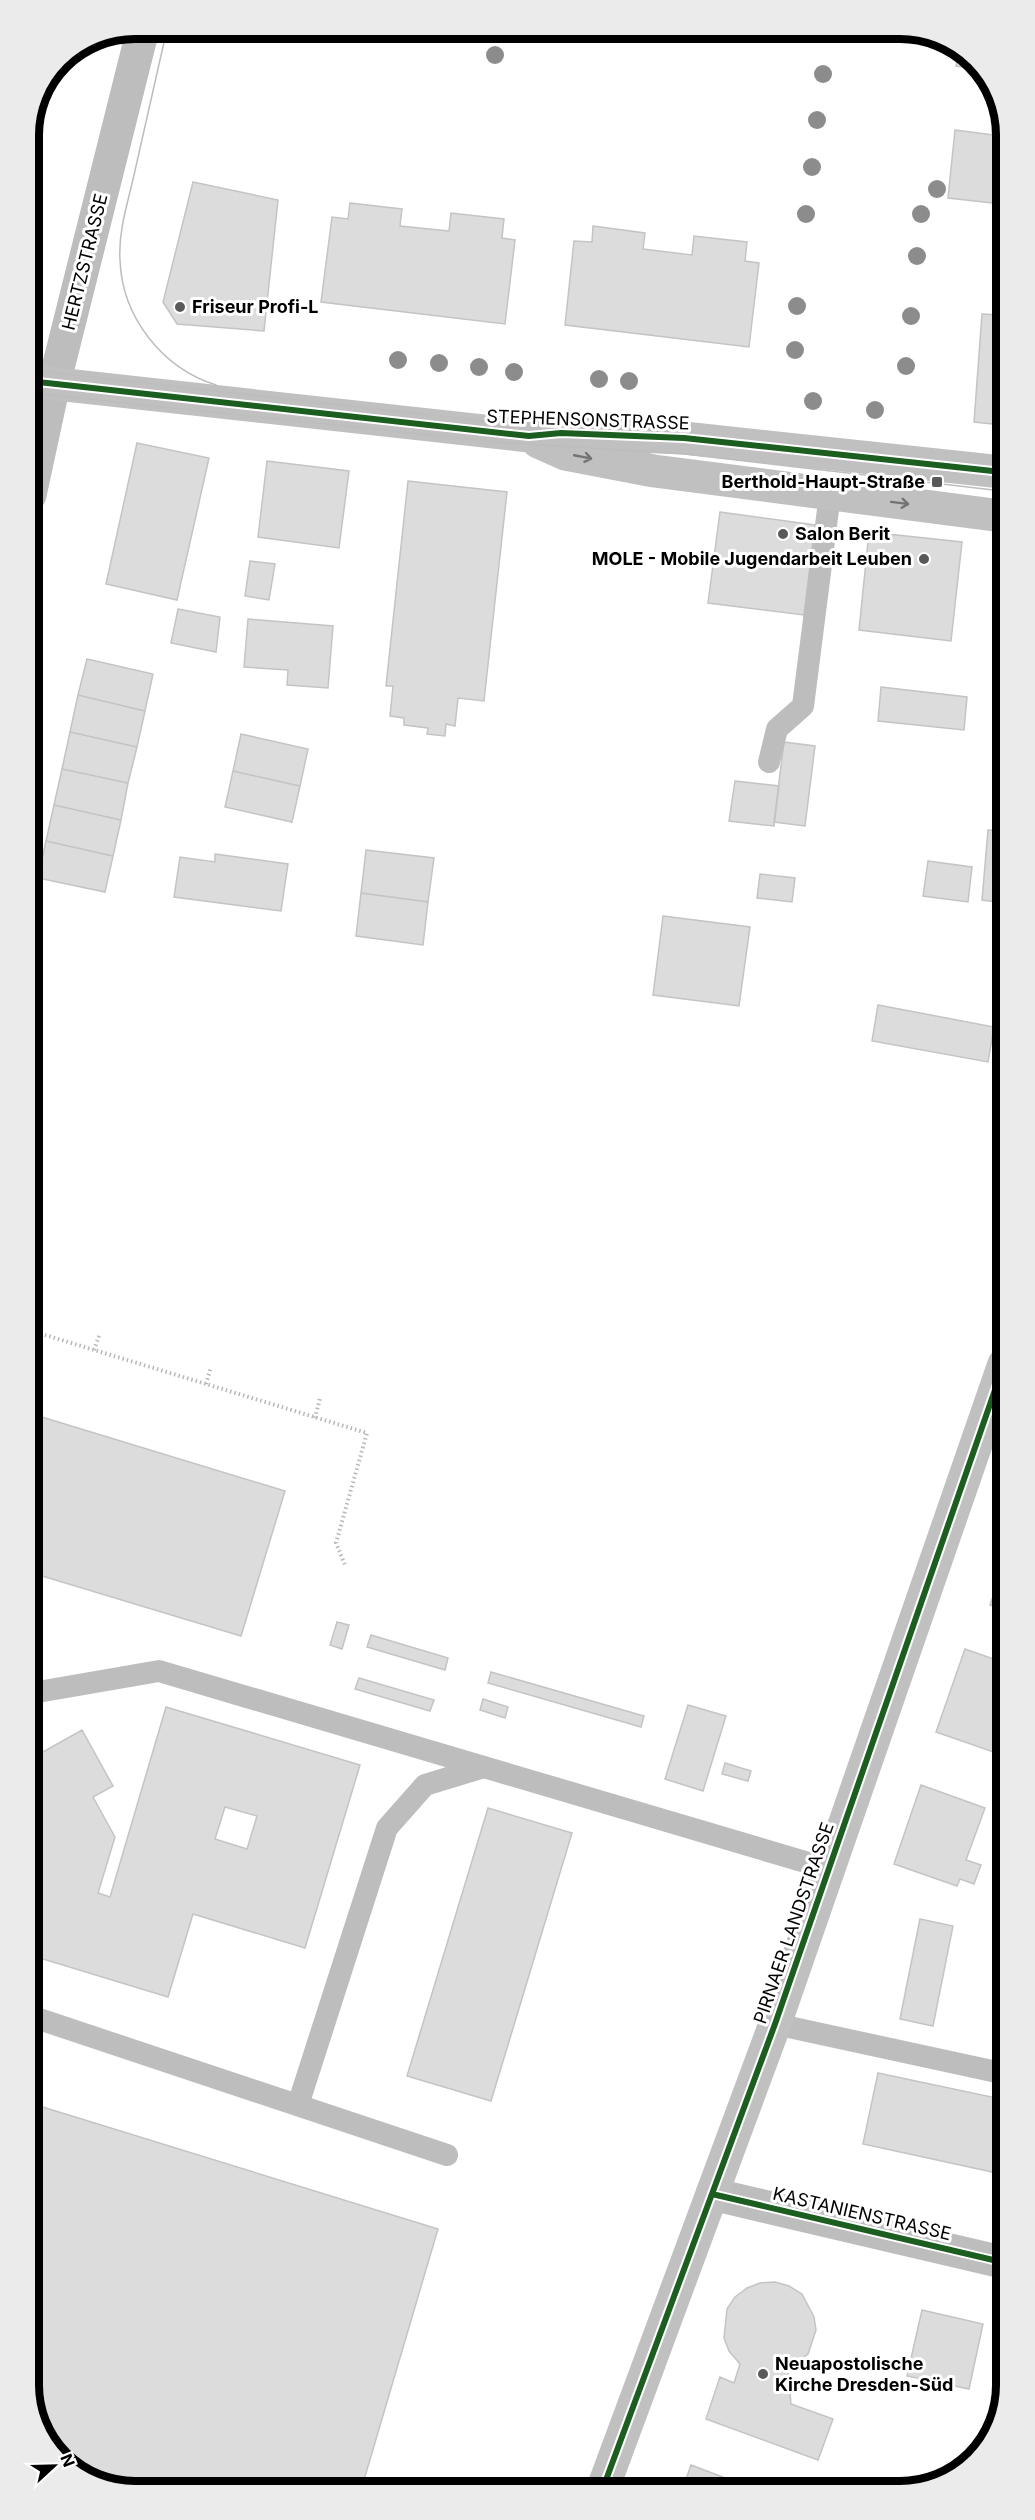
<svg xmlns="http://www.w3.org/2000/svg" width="1035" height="2520" viewBox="0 0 1035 2520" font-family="Inter,sans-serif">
	<rect width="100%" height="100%" fill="#fff"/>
	<path fill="#dcdcdc" stroke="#c4c4c4" stroke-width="1.5" fill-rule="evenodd" d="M959 48 965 51 978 69 956 66Z
		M955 130 1001 136V204L948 198Z
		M29 165 36 167 29 201Z
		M193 182 278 200 264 331 177 324 163 302Z
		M350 203 402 209 400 226 449 231 451 213 504 219 502 238 515 240 505 324 321 302 332 217 348 219Z
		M593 226 645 233 643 249 692 255 694 236 747 242 745 261 759 263 749 347 565 325 574 241 592 242Z
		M982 314 1001 315 1002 425 974 422Z
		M137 443 209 458 177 600 106 584Z
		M267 461 349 471 339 548 258 537Z
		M408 481 507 492 484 701 458 698 455 726 446 724 445 736 427 734 428 728 404 725V718L390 716 393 686H386Z
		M720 512 815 525 804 615 708 603Z
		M869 532 962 542 951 641 859 630Z
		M250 561 275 564 269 600 245 596Z
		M178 609 220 617 216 652 171 643Z
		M248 619 333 626 328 688 287 685 288 670 244 667Z
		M87 659 153 674 145 711 78 695Z
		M881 687 967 697 964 730 878 721Z
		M78 695 145 711 137 747 70 732Z
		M70 732 137 747 128 783 62 769Z
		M241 734 308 749 300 786 233 771Z
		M784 742 815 746 805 826 774 822Z
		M62 769 128 783 121 820 54 805Z
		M233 771 300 786 292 822 225 807Z
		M735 781 779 786 774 826 729 821Z
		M54 805 121 820 113 856 46 841Z
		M988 830 1003 831V903L982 900Z
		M46 841 113 856 105 892 38 878Z
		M366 850 434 858 428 902 361 893Z
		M215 854 288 864 281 911 174 897 180 857 215 862Z
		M928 861 972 867 968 902 923 896Z
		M760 874 795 878 792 902 757 898Z
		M361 893 428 902 423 945 356 936Z
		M663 916 750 927 739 1006 653 995Z
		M878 1005 994 1027 988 1062 872 1041Z
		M32 1414 285 1491 241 1636 32 1573Z
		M1005 1562V1610L990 1605Z
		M337 1622 349 1625 342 1649 330 1645Z
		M371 1635 448 1658 445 1670 367 1647Z
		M965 1649 1005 1663V1756L936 1732Z
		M491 1672 644 1716 641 1727 488 1683Z
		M359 1678 434 1700 430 1711 355 1689Z
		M483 1699 508 1707 505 1718 480 1710Z
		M688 1705 726 1716 703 1791 665 1779Z
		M166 1707 360 1765 305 1948 193 1914 168 1997 33 1956 32 1758 82 1730 113 1786 93 1797 115 1837 98 1893 110 1897ZM225 1807 257 1816 247 1849 215 1839Z
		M725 1763 751 1771 748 1781 722 1774Z
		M921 1785 985 1808 966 1860 981 1865 974 1884 960 1879 957 1886 894 1864Z
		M488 1808 572 1833 491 2101 407 2076Z
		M920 1919 953 1926 933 2026 900 2019Z
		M878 2073 1006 2100V2175L863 2144Z
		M33 2104 438 2229 361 2490 127 2491 70 2469 34 2419Z
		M775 2282 789 2286 802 2294 814 2317 816 2330 808 2354 788 2370 791 2404 833 2419 818 2460 706 2419 720 2377 734 2383 740 2364 729 2351 724 2338 727 2309 735 2297 747 2288 760 2283Z
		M922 2310 983 2324 969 2389 907 2376Z
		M691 2465 749 2487 683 2488Z"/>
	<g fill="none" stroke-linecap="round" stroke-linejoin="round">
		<path stroke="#b8b8b8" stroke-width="4" stroke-dasharray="1.5 3" stroke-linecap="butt" d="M32 1331 367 1433 336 1543 345 1565
			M94 1350 100 1333
			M206 1384 211 1367
			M315 1418 320 1398"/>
		<path stroke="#bdbdbd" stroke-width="22" d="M769 762 777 729 803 706 830 494
			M32 1693 159 1671 829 1869
			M33 2017 447 2155
			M775 2024 1006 2074
			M298 2105 387 1828 425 1785 484 1767"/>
		<path stroke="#bdbdbd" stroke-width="33" d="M30 495 54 384 143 29
			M712 2194 1006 2263"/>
		<path stroke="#c0c0c0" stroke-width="33" d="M29 381 529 436 561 433 684 438 1002 472
			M538 442 565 454 654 471 1002 516
			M603 2488 775 2024 1004 1364"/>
		<path stroke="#bdbdbd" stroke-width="1.5" d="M167 29C156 77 145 126 134 175 128 202 118 232 120 260 122 317 162 368 216 385
			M29 370 501 423 608 428 1002 467
			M29 393 496 442 685 454 1002 491"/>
		<defs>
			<path id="cycleway" d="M29 381 529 436 561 433 684 438 1002 472
				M712 2194 1006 2263
				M603 2488 775 2024 1004 1364"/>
		</defs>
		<use href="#cycleway" stroke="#fff" stroke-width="10"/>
		<use href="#cycleway" stroke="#1b5e20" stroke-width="6"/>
	</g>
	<g fill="#8c8c8c">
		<circle cx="495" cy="55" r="9"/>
		<circle cx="823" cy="74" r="9"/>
		<circle cx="817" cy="120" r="9"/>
		<circle cx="812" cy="167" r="9"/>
		<circle cx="937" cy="189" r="9"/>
		<circle cx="806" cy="214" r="9"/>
		<circle cx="921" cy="214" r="9"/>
		<circle cx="917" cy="256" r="9"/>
		<circle cx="797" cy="306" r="9"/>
		<circle cx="911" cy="316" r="9"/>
		<circle cx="795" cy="350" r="9"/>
		<circle cx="398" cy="360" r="9"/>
		<circle cx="439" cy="363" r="9"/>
		<circle cx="906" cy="366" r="9"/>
		<circle cx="479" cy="367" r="9"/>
		<circle cx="514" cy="372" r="9"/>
		<circle cx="599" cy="379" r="9"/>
		<circle cx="629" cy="381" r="9"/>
		<circle cx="813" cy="401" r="9"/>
		<circle cx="875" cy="410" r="9"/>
	</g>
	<defs><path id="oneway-shaft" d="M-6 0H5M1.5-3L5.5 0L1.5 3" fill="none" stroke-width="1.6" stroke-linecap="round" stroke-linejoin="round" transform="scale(1.5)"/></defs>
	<g stroke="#737373">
		<use href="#oneway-shaft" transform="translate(583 457) rotate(11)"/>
		<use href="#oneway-shaft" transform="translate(900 503) rotate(7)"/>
	</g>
	<g fill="#595959" stroke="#fff" stroke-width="2">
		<circle cx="180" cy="307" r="6"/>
		<rect x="931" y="476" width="12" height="12" rx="3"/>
		<circle cx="783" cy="534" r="6"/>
		<circle cx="924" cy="559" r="6"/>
		<circle cx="763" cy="2374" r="6"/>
	</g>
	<g text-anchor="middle" stroke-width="6" stroke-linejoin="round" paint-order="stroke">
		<g font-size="18" fill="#000" stroke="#fff">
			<text transform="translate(85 262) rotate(-76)" y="6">HERTZSTRASSE</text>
			<text transform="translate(588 420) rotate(2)" y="6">STEPHENSONSTRASSE</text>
			<text transform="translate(794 1923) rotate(-71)" y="6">PIRNAER LANDSTRASSE</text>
			<text transform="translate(862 2214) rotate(13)" y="6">KASTANIENSTRASSE</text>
		</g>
		<g font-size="18" font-weight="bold" fill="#000" stroke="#fff" text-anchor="start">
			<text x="192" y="313">Friseur Profi-L</text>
			<text x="925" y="488" text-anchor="end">Berthold-Haupt-Straße</text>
			<text x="795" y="540">Salon Berit</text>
			<text x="912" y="565" text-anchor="end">MOLE - Mobile Jugendarbeit Leuben</text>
			<text x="775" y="2370">Neuapostolische<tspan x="775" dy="21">Kirche Dresden-Süd</tspan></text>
		</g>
	</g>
	<path d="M0 0H1035V2520H0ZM135 39H900A96 96 0 0 1 996 135V2385A96 96 0 0 1 900 2481H135A96 96 0 0 1 39 2385V135A96 96 0 0 1 135 39Z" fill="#ebebeb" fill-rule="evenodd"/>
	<path fill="none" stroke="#000" stroke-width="8" d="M135 39H900A96 96 0 0 1 996 135V2385A96 96 0 0 1 900 2481H135A96 96 0 0 1 39 2385V135A96 96 0 0 1 135 39Z"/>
	<g transform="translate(54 2466) rotate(68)" stroke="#ffffff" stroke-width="4.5" paint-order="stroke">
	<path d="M0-4.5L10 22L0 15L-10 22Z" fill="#000000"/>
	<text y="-9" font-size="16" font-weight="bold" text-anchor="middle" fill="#000000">N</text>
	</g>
</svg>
